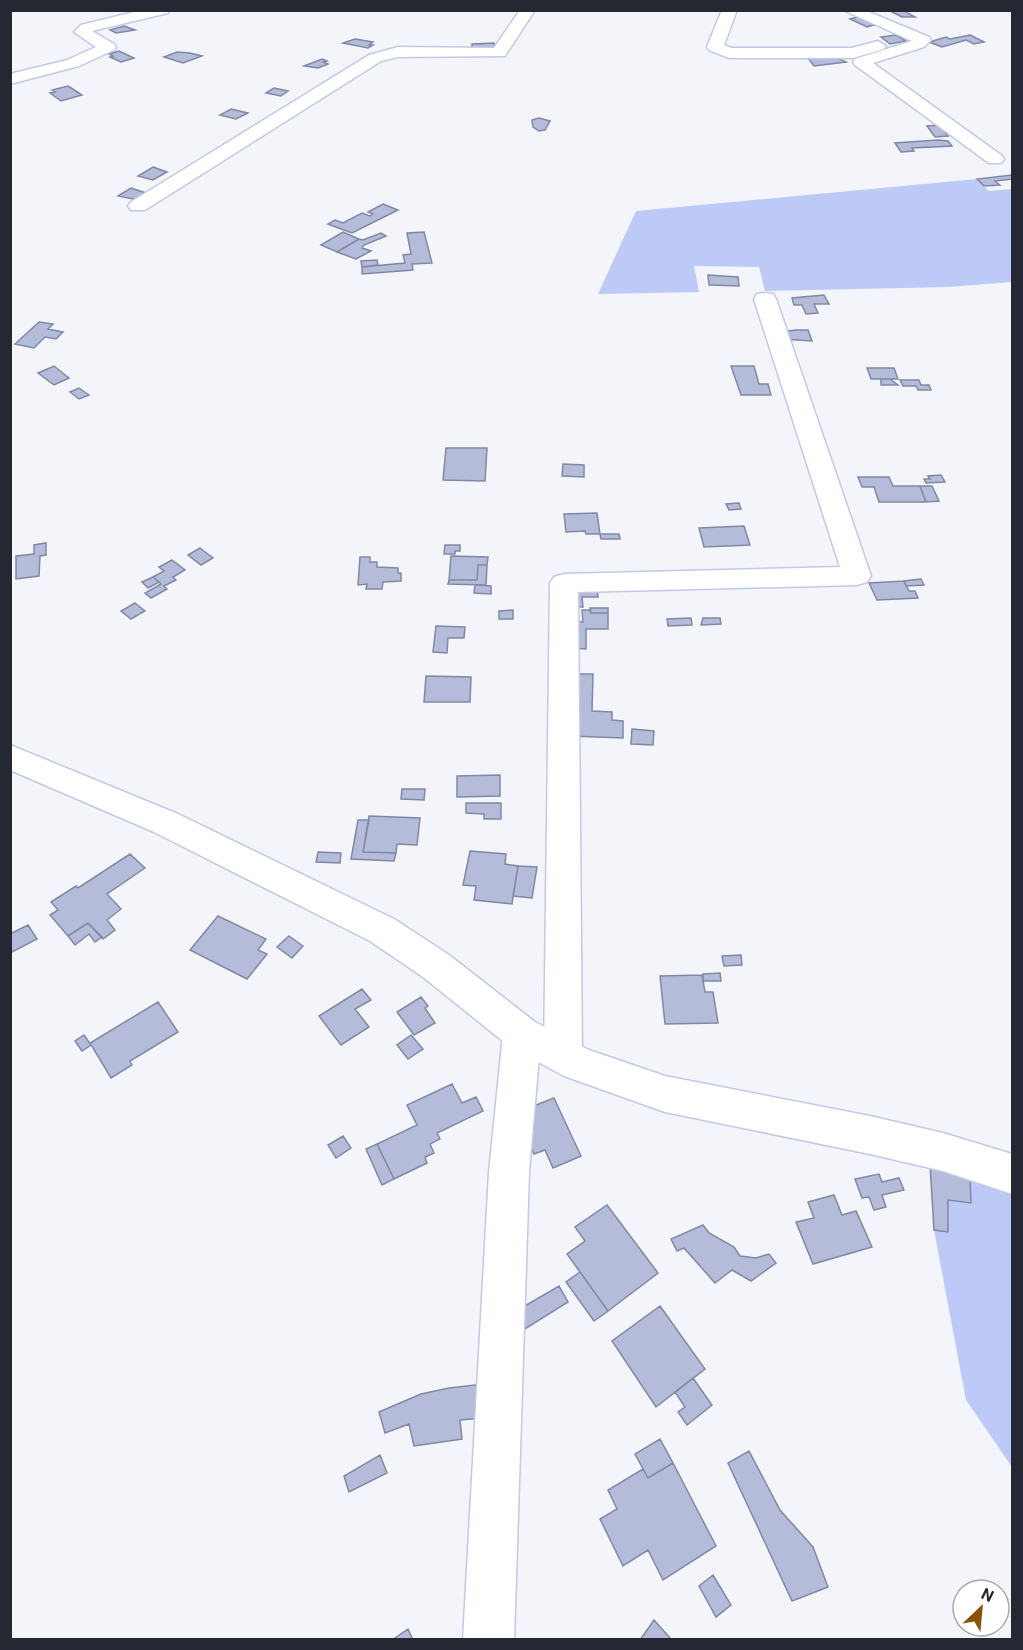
<svg xmlns="http://www.w3.org/2000/svg" width="1023" height="1650" viewBox="0 0 1023 1650" font-family="Roboto,sans-serif">
	<rect width="100%" height="100%" fill="#f3f5fb"/>
	<path fill="#bdc9f7" d="M977 179 989 191 1012 189V282L948 287 765 291 759 267 694 266 699 292 598 294 636 211Z
		M970 1177 1012 1191V1467L966 1400 934 1230 948 1200 971 1203Z"/>
	<path fill="#b5bcda" stroke="#8188a4" stroke-width="1.5" d="M888 10H914L906 12 915 17H902Z
		M861 16 881 23 867 27 850 19Z
		M124 26 135 30 116 33 110 30Z
		M896 35 906 41 890 44 881 37Z
		M970 35 984 42 974 44 966 40 942 47 929 42 946 37 950 39Z
		M355 39 373 42 369 45H373L368 48 343 43Z
		M494 43 495 50 472 51V44Z
		M119 51 134 58 121 62 110 57 113 56 109 54Z
		M177 52 190 53 202 56 183 63 164 57Z
		M808 58H837L846 62 814 66Z
		M322 59 327 61 323 62 328 64 318 68 304 66Z
		M68 86 82 95 61 101 50 93 55 92 52 90Z
		M274 88 288 91 281 96 266 93Z
		M231 109 248 113 236 119 220 115Z
		M539 118 550 121 545 130 539 131 533 127 532 120Z
		M943 125 948 131H944L948 136 935 137 927 126Z
		M938 140 948 141 952 146 912 148 914 151 901 152 895 143Z
		M153 167 167 172 153 180 138 176Z
		M1012 175V179L995 181 1000 185 984 186 977 179Z
		M131 188 149 194 138 200 118 196Z
		M383 204 398 210 352 233 328 224 335 220 343 223 362 213 370 216 373 214 368 212Z
		M343 232 359 239 337 252 321 245Z
		M424 232 432 263 412 264 413 270 362 274V267L405 263 403 255 411 254 407 233Z
		M381 233 386 236 364 245 362 248 371 251 356 259 337 252 359 239 363 240Z
		M377 260 378 265 362 267 361 261Z
		M708 275 738 277 739 286 709 285Z
		M824 295 829 304H814L818 313 806 314 802 305H794L792 298Z
		M39 322 53 324 48 329 63 332 56 339 45 337 34 348 15 344Z
		M796 330H808L812 341 782 339 780 332Z
		M54 366 69 378 54 385 38 373Z
		M731 366H754L759 384H768L771 395H741Z
		M867 368H894L898 379H871Z
		M881 379H890L898 385H881Z
		M900 380H919L921 385H929L931 390H918L916 386H903Z
		M79 388 89 395 79 399 70 392Z
		M446 448H487L485 481 443 480Z
		M563 464 584 465V477L562 476Z
		M941 475 945 482 926 483 924 479H930L928 476Z
		M858 477H889L893 486H920L926 502H879L874 487H862Z
		M920 486H932L939 501 926 502Z
		M739 503 741 509 729 510 726 504Z
		M597 513 600 534H586L585 531 566 532 564 514Z
		M744 526 750 545 704 547 699 528Z
		M600 534H619L620 539H601Z
		M46 543V555L40 556 39 576 16 579V556L34 554V545Z
		M445 545H460V551H455V554H444Z
		M200 548 213 558 201 565 188 555Z
		M451 556 488 557 487 565H478L477 580H449Z
		M360 557H370V562H377V567L398 568V573H401V581L383 582 382 589H366L367 584 358 585Z
		M172 560 185 570 173 577 176 580 164 586 167 589 151 598 145 593 161 584 153 577 164 571 159 567Z
		M478 565H487L486 585 448 584 449 580H477Z
		M153 577 159 582 148 588 142 582Z
		M921 579 924 585 906 586 904 581Z
		M904 581 909 591H915L918 598 877 600 869 583Z
		M475 585 491 586V594L474 593Z
		M578 588H597L598 597H582L583 607H571Z
		M135 603 145 611 131 619 121 611Z
		M590 608H608V613H591Z
		M513 610V619H499V611Z
		M582 610H590L591 613H608V629H586V649L570 648V621L583 622Z
		M691 618 692 625 668 626 667 619Z
		M703 618H720L721 624 701 625Z
		M436 626 465 627 464 638H448L447 653 433 652Z
		M571 674H593L592 711 612 712V720L623 721V738L569 736Z
		M426 676 471 677 470 702H424Z
		M632 729 654 731 653 745 631 744Z
		M500 775V796L457 797V776Z
		M402 789H425L424 800 401 799Z
		M466 803H501V819H484V814L466 813Z
		M369 816 420 818 417 845 397 844 396 853 363 852Z
		M358 820H369L363 852 396 853 394 861 351 859Z
		M470 851 506 854 505 864 518 866 512 904 474 900 476 886 463 885Z
		M318 852 341 853 340 863 316 862Z
		M130 854 145 868 107 894 121 909 107 920 115 930 103 939 88 923 68 936 50 915 58 910 51 902 76 886 78 888Z
		M518 866 537 867 532 898 513 896Z
		M218 916 266 939 258 950 267 954 247 979 190 950Z
		M88 923 102 937 95 942 89 934 75 945 68 936Z
		M28 925 37 939 10 953V934Z
		M289 936 303 946 292 958 277 947Z
		M741 955 742 965 724 966 722 956Z
		M720 973 721 981H703V974Z
		M702 975 705 992H713L718 1023 665 1024 660 976Z
		M362 989 371 1000 355 1009 369 1027 341 1045 319 1016Z
		M421 997 428 1006 425 1008 435 1023 414 1035 397 1012Z
		M158 1002 178 1032 130 1061 132 1065 111 1078 90 1043Z
		M84 1035 91 1045 82 1051 75 1041Z
		M411 1035 423 1049 408 1059 397 1045Z
		M452 1084 462 1103 476 1097 483 1111 437 1133 440 1139 430 1144 434 1153 425 1157 427 1163 394 1179 377 1144 417 1125 407 1105Z
		M554 1098 581 1156 553 1168 545 1150 534 1154 524 1132 534 1128 526 1109Z
		M343 1136 351 1148 336 1158 328 1145Z
		M377 1144 394 1179 382 1185 366 1149Z
		M930 1165 970 1177 971 1203 948 1200V1232L934 1230Z
		M879 1174 882 1182 899 1178 904 1190 882 1195 886 1207 874 1210 869 1197 862 1198 855 1179Z
		M834 1195 842 1215 856 1211 872 1247 813 1264 796 1222 814 1218 808 1202Z
		M607 1205 658 1273 608 1311 567 1254 585 1241 575 1227Z
		M703 1225 709 1233 734 1247 740 1256 756 1258 769 1254 776 1263 751 1281 732 1270 715 1283 684 1248 677 1251 671 1239Z
		M580 1272 608 1311 594 1321 566 1282Z
		M559 1286 568 1302 525 1329 516 1311Z
		M660 1306 705 1369 656 1407 612 1341Z
		M693 1378 712 1405 687 1425 678 1412 685 1407 675 1392Z
		M483 1384V1418L460 1420 462 1439 414 1446 409 1424 385 1433 379 1412 421 1394 449 1388Z
		M660 1439 673 1463 648 1478 635 1454Z
		M749 1451 780 1510 813 1547 828 1587 792 1601 728 1463Z
		M380 1455 387 1473 349 1492 344 1476Z
		M673 1463 716 1546 663 1580 648 1550 623 1566 600 1519 617 1509 608 1490 643 1469 648 1478Z
		M713 1575 731 1605 716 1617 699 1586Z
		M654 1620 671 1639V1640H640Z
		M408 1629 413 1640H392Z"/>
	<g fill="none" stroke-linecap="round" stroke-linejoin="round">
		<defs>
			<path id="minor" d="M142 10H170L168 13 92 31 114 44 116 47 114 50 79 66 10 84V74L67 60 96 47 74 32 81 25Z
				M520 10H535L505 56 398 57 381 61 145 210H131L128 206 131 202 369 55 398 47 494 48Z
				M722 10H737L724 45 731 48H852L878 41 886 46 884 49 853 58H729L709 50 707 47Z
				M843 10H864L929 37 931 40 924 47 873 63 1001 155 1004 159 1001 163H989L855 65 853 62 855 59 912 41Z
				M765 293 773 294 776 299 871 576 867 582 857 585 578 592 582 1056 576 1068 563 1073 550 1068 544 1056 550 583 554 577 564 574 840 567 754 299 757 294Z
				M522 1017 535 1022 541 1034 529 1172 514 1640H463L489 1172 503 1034 509 1022Z"/>
			<path id="major" d="M10 745 178 814 394 919 449 955 535 1022 589 1050 665 1076 870 1116 943 1133 1012 1154V1194L943 1171 870 1154 665 1112 564 1076 509 1046 423 977 370 941 154 832 10 770Z"/>
		</defs>
		<use href="#minor" stroke="#c2c9e8" stroke-width="3"/>
		<use href="#major" stroke="#c2c9e8" stroke-width="3"/>
		<use href="#minor" fill="#fff" fill-rule="evenodd"/>
		<use href="#major" fill="#fff" fill-rule="evenodd"/>
	</g>
	<rect width="1023" height="1650" fill="none" stroke="#252833" stroke-width="24"/>
	<g transform="translate(981 1608) rotate(26)"><circle r="28" fill="#ffffff" stroke="#a8a9ad" stroke-width="1.5"/>
	<path d="M0-4.5L10 22L0 15L-10 22Z" fill="#8b530a"/>
	<text y="-9" font-size="16" font-weight="bold" text-anchor="middle" fill="#252833">N</text>
	</g>
</svg>
